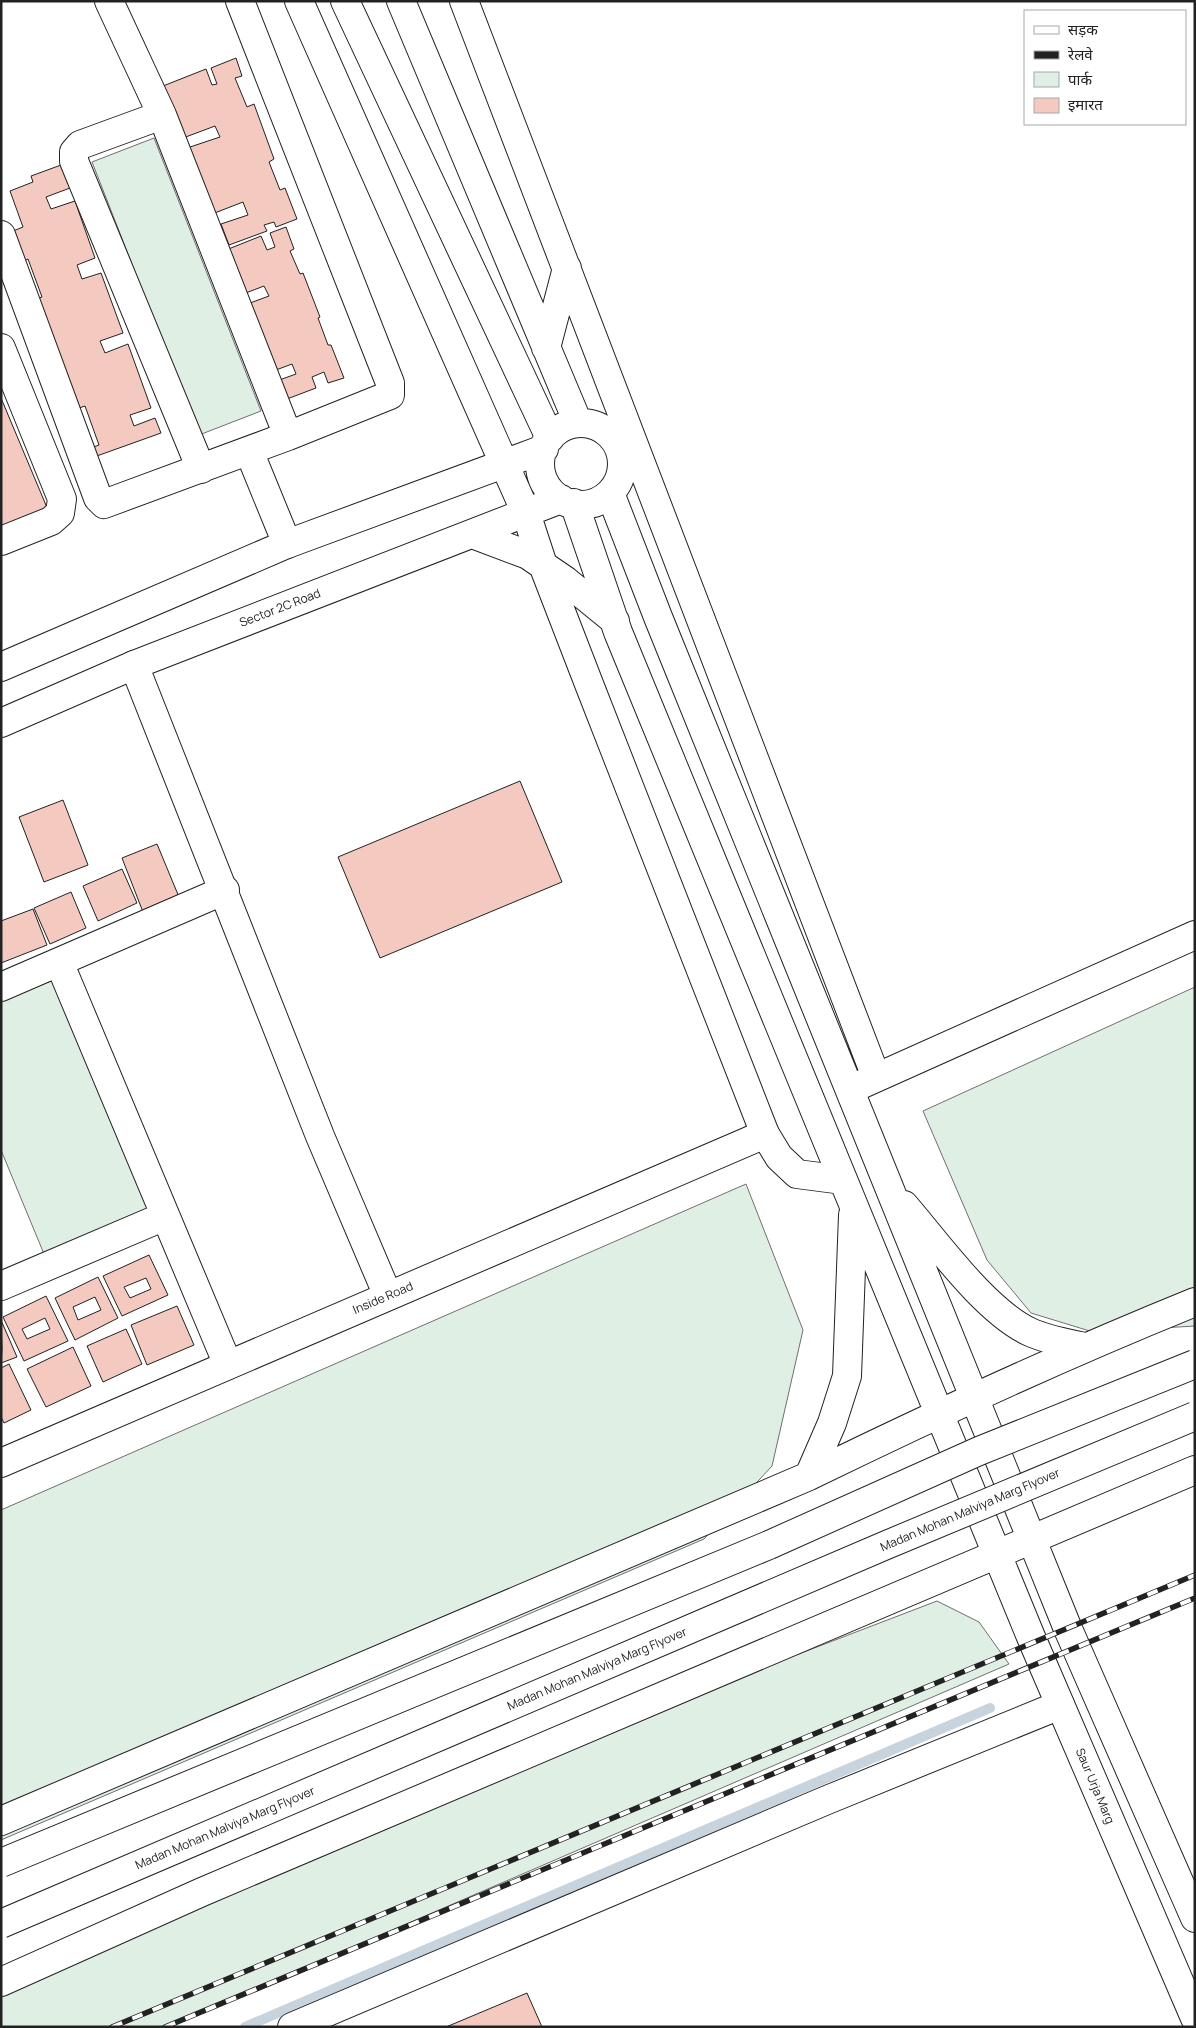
<svg xmlns="http://www.w3.org/2000/svg" width="1196" height="2028" viewBox="0 0 1196 2028" font-family="Manrope,'Noto Sans Devanagari',sans-serif">
	<rect width="100%" height="100%" fill="#fff"/>
	<path fill="#e0efe3" stroke="#6f6f6f" d="M154 138 261 411 199 435 92 162Z
		M56 979 151 1210 44 1254 1 1150V1001Z
		M1195 987V1326L1093 1332 1031 1313 987 1260 923 1111Z
		M746 1184 803 1330 772 1466 704 1539 1 1840V1510Z
		M937 1601 979 1622 1009 1664 168 2027H1V1994L681 1699Z"/>
	<g fill="none" stroke-linecap="round" stroke-linejoin="round">
		<path stroke="#c7d3dd" stroke-width="10" d="M245 2027 990 1708"/>
	</g>
	<path fill="#f3c9c0" stroke="#222" fill-rule="evenodd" d="M236 58 242 76 235 78 247 107 254 104 274 159 269 162 280 190 285 188 297 219 276 227 274 222 264 225 267 231 229 245 221 224 248 215 243 202 212 214 187 148 220 137 215 126 183 138 163 86 206 69 212 85 217 84 211 68Z
		M61 165 70 188 46 197 51 209 75 201 95 258 77 265 82 279 101 273 123 333 100 341 105 353 128 344 151 408 130 415 134 426 155 418 161 433 94 457 91 448 99 445 85 406 76 409 36 299 42 297 28 259 24 261 13 231 23 227 10 191 33 182 31 176Z
		M286 227 294 249 290 251 300 274 303 273 320 317 318 318 328 345H331L344 378 328 383 324 372 312 377 316 388 279 402 271 383 296 374 292 364 268 373 242 306 269 296 264 286 238 296 221 252 261 236 267 250 275 247 270 233Z
		M1 398 48 510 1 530Z
		M520 781 562 882 380 958 338 857Z
		M63 800 88 865 44 882 19 817Z
		M157 844 179 897 143 912 122 858Z
		M122 869 137 903 98 921 83 886Z
		M71 892 86 928 50 944 34 908Z
		M33 909 47 945 1 963V921Z
		M149 1255 168 1295 122 1316 103 1276ZM146 1278 151 1289 130 1298 124 1287Z
		M98 1277 118 1318 75 1340 55 1298ZM95 1297 101 1310 78 1320 73 1307Z
		M46 1296 68 1341 24 1361 3 1317ZM45 1318 50 1329 27 1339 22 1329Z
		M177 1306 194 1345 147 1365 131 1325Z
		M1 1320 17 1357 1 1363 2 1349Z
		M126 1329 142 1364 103 1382 87 1346Z
		M73 1347 91 1386 46 1407 27 1369Z
		M9 1364 31 1410 4 1423 1 1417V1368Z
		M527 1993 542 2027H446Z"/>
	<g fill="none" stroke-linecap="round" stroke-linejoin="round">
		<defs>
			<path id="street" d="M109 1 162 115
				M1 235 98 498 104 504 288 436 390 395V383L240 1
				M1 348 62 499 60 513 51 521 1 541
				M249 451 287 544
				M201 469 74 161V152L80 145 162 115 288 436
				M134 665 320 1136 388 1296
				M59 962 228 1365
				M1 987 225 890
				M1 1286 165 1216
				M1 1463 765 1134
				M292 2027 827 1800 1060 1705"/>
			<path id="secondary" d="M299 1 526 513 543 565 589 684 765 1134 779 1157 797 1174 843 1180
				M345 1 550 438
				M401 1 578 423
				M464 1 876 1077
				M546 348 567 268
				M540 464a41 41 0 1 1 82 0a41 41 0 1 1-82 0Z
				M610 493 658 617 1068 1629 1195 1918
				M574 503 618 632 1031 1637 1195 2018
				M472 534 528 555 566 581 615 621
				M1 667 287 544 544 449
				M1 723 134 665 561 499
				M860 1085 1195 935
				M904 1205C937 1243 985 1311 1030 1332 1047 1340 1067 1343 1085 1347
				M809 1476 832 1423 847 1376 853 1215
				M1 1821 809 1476C936 1414 1064 1355 1195 1302
				M1 1982 202 1892 1195 1470"/>
		</defs>
		<use href="#street" stroke="#222" stroke-width="30"/>
		<use href="#secondary" stroke="#222" stroke-width="30"/>
		<use href="#street" stroke="#fff" stroke-width="28"/>
		<use href="#secondary" stroke="#fff" stroke-width="28"/>
		<defs>
			<path id="rail" d="M112 2027 1195 1575
				M165 2027 1195 1598"/>
		</defs>
		<use href="#rail" stroke="#222" stroke-width="5.5"/>
		<use href="#rail" stroke="#fff" stroke-width="4" stroke-dasharray="11" stroke-linecap="butt"/>
		<defs>
			<path id="secondary-bridge" d="M1 1863 769 1545 979 1451 1195 1364
				M1 1924 884 1546 1195 1416"/>
		</defs>
		<use href="#secondary-bridge" stroke="#222" stroke-width="30" stroke-linecap="butt"/>
		<use href="#secondary-bridge" stroke="#fff" stroke-width="28"/>
	</g>
	<g text-anchor="middle" stroke-width="4" stroke-linejoin="round" paint-order="stroke">
		<g font-size="12" fill="#222" stroke="#fff">
			<text transform="translate(280 608) rotate(-21)" y="4">Sector 2C Road</text>
			<text transform="translate(383 1298) rotate(-23)" y="4">Inside Road</text>
			<text transform="translate(970 1510) rotate(-23)" y="4">Madan Mohan Malviya Marg Flyover</text>
			<text transform="translate(597 1669) rotate(-23)" y="4">Madan Mohan Malviya Marg Flyover</text>
			<text transform="translate(1095 1786) rotate(67)" y="4">Saur Urja Marg</text>
			<text transform="translate(225 1828) rotate(-23)" y="4">Madan Mohan Malviya Marg Flyover</text>
		</g>
	</g>
	<rect width="1196" height="2028" fill="none" stroke="#222222" stroke-width="5"/>
	<rect x="1024" y="10" width="162" height="115" fill="#ffffff" stroke="#a7a7a7"/>
	<rect x="1034" y="26" width="25" height="8" fill="#ffffff" stroke="#a7a7a7"/>
	<text x="1068" y="35" font-size="15" fill="#222222">सड़क</text>
	<rect x="1034" y="51" width="25" height="8" fill="#222222" stroke="#a7a7a7"/>
	<text x="1068" y="60" font-size="15" fill="#222222">रेलवे</text>
	<rect x="1034" y="72" width="25" height="15" fill="#e0efe3" stroke="#a7a7a7"/>
	<text x="1068" y="85" font-size="15" fill="#222222">पार्क</text>
	<rect x="1034" y="98" width="25" height="15" fill="#f3c9c0" stroke="#a7a7a7"/>
	<text x="1068" y="110" font-size="15" fill="#222222">इमारत</text>
</svg>
